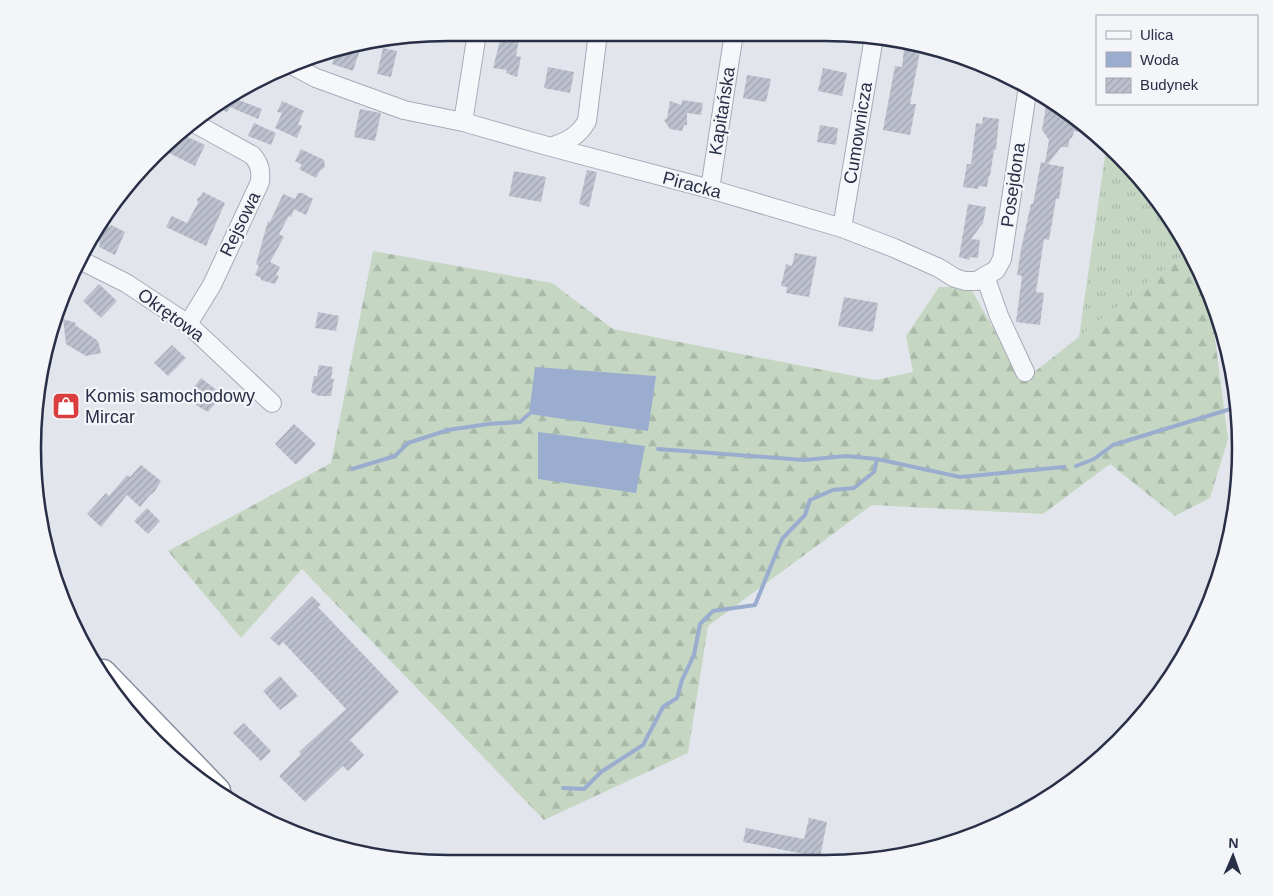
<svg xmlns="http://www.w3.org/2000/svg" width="1273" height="896" viewBox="0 0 1273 896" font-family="Helvetica,sans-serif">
	<defs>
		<pattern id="grass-tufts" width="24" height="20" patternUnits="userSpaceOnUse" patternTransform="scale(1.25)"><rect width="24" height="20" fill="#c5d7c3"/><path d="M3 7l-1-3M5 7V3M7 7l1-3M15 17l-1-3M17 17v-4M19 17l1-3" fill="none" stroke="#a9b9a9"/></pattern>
		<pattern id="forest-firs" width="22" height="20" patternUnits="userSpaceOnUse" patternTransform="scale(1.25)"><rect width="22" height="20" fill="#c5d7c3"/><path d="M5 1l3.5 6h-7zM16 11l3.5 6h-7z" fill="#a9b9a9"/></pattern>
		<pattern id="building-hatch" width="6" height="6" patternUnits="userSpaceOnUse" patternTransform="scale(1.25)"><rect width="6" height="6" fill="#bdc0cd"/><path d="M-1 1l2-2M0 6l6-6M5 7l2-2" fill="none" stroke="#a2a5b1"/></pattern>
	</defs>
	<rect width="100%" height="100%" fill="#e3e5ec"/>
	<path fill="url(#grass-tufts)" d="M1106 149 1137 174 1185 240 1189 250 1079 337Z"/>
	<path fill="url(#forest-firs)" d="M1189 250 1209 293 1228 439 1210 498 1175 516 1110 464 1043 514 872 505 708 626 688 753 544 820 302 569 241 638 168 551 331 463 373 251 552 283 613 329 875 380 913 372 906 336 939 287H970L1023 381Z"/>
	<path fill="#9badcf" d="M535 367 656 376 648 431 529 414Z
		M538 432 645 446 636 493 538 479Z"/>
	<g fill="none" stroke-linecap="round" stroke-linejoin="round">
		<path stroke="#9badcf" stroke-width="4" d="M658 449 804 460 846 456 877 459 960 477 1064 467
			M1076 466 1094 459 1113 445 1237 407
			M352 469 395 456 408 443 448 430 488 424 520 422 529 414
			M563 788 584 789 601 772 643 745 663 707 677 698 682 680 694 655 700 624 713 611 755 605 782 539 805 515 810 500 833 490 854 488 874 472 877 459"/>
	</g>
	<path fill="url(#building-hatch)" d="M502 32H520L516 56 521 57 517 77 506 73 507 70 493 68Z
		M905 40 921 46 910 104H916L910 135 883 130 895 66 902 67Z
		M362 44 353 71 332 64 338 48Z
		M383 48 397 51 391 77 377 74Z
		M548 67 574 72 570 93 544 88Z
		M823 68 847 73 842 96 818 91Z
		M747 75 771 79 766 102 743 98Z
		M236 94 234 98 262 109 258 119 230 107 227 112 213 106Z
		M682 100 703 103 701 115 687 113V125H684L682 131 670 129 664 120 667 118 670 101 681 105Z
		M1047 100 1088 133 1074 131 1072 138H1070L1068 147H1061L1048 164 1064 167 1059 199H1056L1049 240 1044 239 1036 292 1044 293 1040 325 1016 322 1022 276 1017 275 1021 249 1031 204H1033L1041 162 1045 163 1049 140 1042 130Z
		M282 101 304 111 298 124 302 126 297 138 275 128 282 113 277 112Z
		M360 109 381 113 375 141 354 137Z
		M983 117 999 119 996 150H994L990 176H989L987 187 979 186 978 189 963 187 967 164H971L976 123 982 124Z
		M254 123 276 133 271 145 248 136Z
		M820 125 838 128 836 145 817 142Z
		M181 134 205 145 195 166 163 150Z
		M301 149 324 160 325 167 320 171 316 178 299 169 302 165 295 161Z
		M587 170 597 172 589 207 579 204Z
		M514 171 546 177 541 202 509 196Z
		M203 192 225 203 206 246 166 227 172 216 187 223 198 203 197 199 201 196Z
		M298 193H302L313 199 306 215 294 209 291 217 289 216 279 234 284 237 270 262 280 267 276 275 279 276 275 284 261 280V278L255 275 259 266 256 264 268 221 270 222 283 194 295 199Z
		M968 204 986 207 983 223 971 239 980 240 978 258 970 257 969 260 959 257Z
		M104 224 110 227 111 225 125 232 115 255 99 247 100 244 97 236Z
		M795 253 817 257 809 297 786 293 787 287 781 286 786 264 792 266Z
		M99 284 117 301 101 318 83 301Z
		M844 297 878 303 873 332 838 326Z
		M318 312 339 316 336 331 315 328Z
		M63 319 76 323 75 325 98 341 101 353 86 356 66 344Z
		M172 345 186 358 168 376 154 363Z
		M319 365 333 367 331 379H334L331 396H319L311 392 314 376H317Z
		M201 378 218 391 214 396 218 400 208 412 196 405 194 398 189 393Z
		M294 424 316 444 296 465 275 444Z
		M141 465 161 481 155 491 149 496 140 507 127 495 101 527 87 514 106 493 109 496 127 475 130 477Z
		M147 508 160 521 148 534 134 521Z
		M312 596 321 605 318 607 399 692 350 740 364 755 348 771 343 766 305 802 279 776 301 754 299 752 346 709 283 642 279 646 270 638Z
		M280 676 298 696 280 710 263 691Z
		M244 723 271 751 261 761 233 733Z
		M809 818 827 822 820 857 743 842 746 828 804 839Z"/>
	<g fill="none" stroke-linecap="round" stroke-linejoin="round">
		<defs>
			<path id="minor" d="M295 67 316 78 404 110 463 122 551 147 710 189 842 228 894 248 939 268 955 278 965 281H977L985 276 999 316 1025 372
				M463 122 477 33
				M551 147C567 141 578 137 587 121L598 33
				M710 189 734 33
				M842 228 874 37
				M82 261 126 283 188 324 272 403
				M985 276 996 270 1002 259 1028 86
				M188 324 212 285 260 182C261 170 260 164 252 155L194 123"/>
			<path id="highway" d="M103 673 217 791"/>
		</defs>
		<use href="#minor" stroke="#a7abb7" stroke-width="20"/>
		<use href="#highway" stroke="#8990a4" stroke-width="29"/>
		<use href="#minor" stroke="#f6f7fa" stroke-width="18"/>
		<use href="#highway" stroke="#fff" stroke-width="26"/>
	</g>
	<defs>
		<symbol id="shop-square" viewBox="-11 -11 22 22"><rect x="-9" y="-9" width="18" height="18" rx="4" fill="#db3e3f" stroke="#f3f5f9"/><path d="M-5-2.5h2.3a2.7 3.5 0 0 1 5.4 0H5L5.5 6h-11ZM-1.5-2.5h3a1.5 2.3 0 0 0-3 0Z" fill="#fff"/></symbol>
	</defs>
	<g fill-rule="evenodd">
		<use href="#shop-square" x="50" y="390" width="32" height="32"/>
	</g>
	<g text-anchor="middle" stroke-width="4.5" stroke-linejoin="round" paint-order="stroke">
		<g font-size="18" fill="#292f46" stroke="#f3f5f9">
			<text transform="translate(722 111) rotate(-81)" y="6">Kapitańska</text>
			<text transform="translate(858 133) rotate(-81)" y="6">Cumownicza</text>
			<text transform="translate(692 185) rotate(15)" y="6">Piracka</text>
			<text transform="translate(1013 185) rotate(-82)" y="6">Posejdona</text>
			<text transform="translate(240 224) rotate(-64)" y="6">Rejsowa</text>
			<text transform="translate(171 315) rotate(36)" y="6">Okrętowa</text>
		</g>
		<g font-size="18" fill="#292f46" stroke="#f3f5f9" text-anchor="start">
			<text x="85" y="402">Komis samochodowy<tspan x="85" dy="21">Mircar</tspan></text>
		</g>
	</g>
	<path d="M0 0H1273V896H0ZM448 41H825A407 407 0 0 1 1232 448V448A407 407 0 0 1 825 855H448A407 407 0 0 1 41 448V448A407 407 0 0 1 448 41Z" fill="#f3f5f9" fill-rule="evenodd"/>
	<path fill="none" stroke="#292f46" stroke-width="2.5" d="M448 41H825A407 407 0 0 1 1232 448V448A407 407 0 0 1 825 855H448A407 407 0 0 1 41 448V448A407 407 0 0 1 448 41Z"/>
	<rect x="1096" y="15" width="162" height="90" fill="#f3f5f9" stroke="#a2a6b1"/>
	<rect x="1106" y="31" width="25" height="8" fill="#f6f7fa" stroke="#a2a6b1"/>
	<text x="1140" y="40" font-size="15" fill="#292f46">Ulica</text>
	<rect x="1106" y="52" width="25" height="15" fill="#9badcf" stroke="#a2a6b1"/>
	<text x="1140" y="65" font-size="15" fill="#292f46">Woda</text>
	<rect x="1106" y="78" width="25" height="15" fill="url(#building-hatch)" stroke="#a2a6b1"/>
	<text x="1140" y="90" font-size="15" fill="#292f46">Budynek</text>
	<g transform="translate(1233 856) rotate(2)" stroke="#f3f5f9" stroke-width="4" paint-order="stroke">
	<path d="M0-4L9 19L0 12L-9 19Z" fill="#292f46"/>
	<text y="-8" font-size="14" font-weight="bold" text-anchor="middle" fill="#292f46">N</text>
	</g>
</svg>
